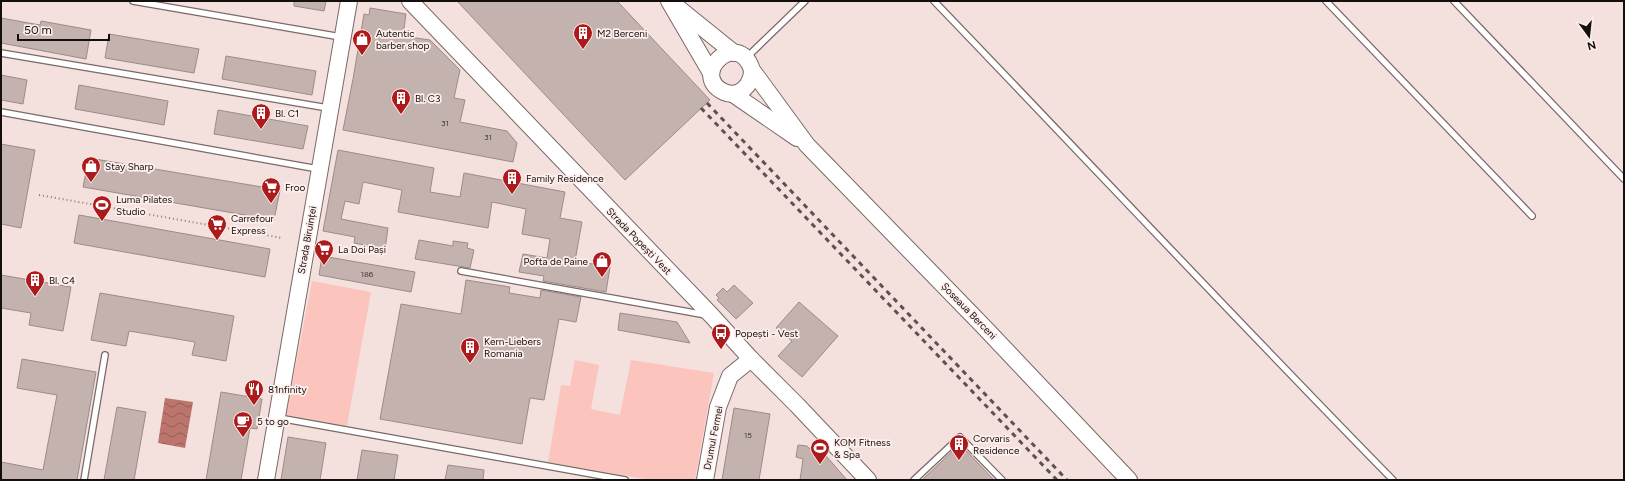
<svg xmlns="http://www.w3.org/2000/svg" width="1625" height="481" font-family="Figtree,sans-serif">
  <style>
    .green { fill: #fbc5be }
    .water { fill: url(#water-waves) }
    .building { fill: #c4b2af; stroke: #9d8b89 }
    .lines { fill: none; stroke-linecap: round; stroke-linejoin: round }
    .lane-casing { stroke: #796967; stroke-width: 8 }
    .secondary-casing { stroke: #796967; stroke-width: 18 }
    .path { stroke: #877a78; stroke-width: 2; stroke-dasharray: 1 3; stroke-linecap: butt }
    .lane { stroke: #fff; stroke-width: 5.5 }
    .secondary { stroke: #fff; stroke-width: 16 }
    .rail { stroke: #5c5250; stroke-width: 3; stroke-dasharray: 5 5; stroke-linecap: butt }
    .labels { text-anchor: middle; dominant-baseline: central; stroke-width: 3.5; stroke-linejoin: round; paint-order: stroke }
    .number-label { font-size: 8px; fill: #403736 }
    .poi-label { font-size: 10px; fill: #140e0d; stroke: #feefed; text-anchor: start }
    .street-label { font-size: 10px; fill: #140e0d; stroke: #feefed }
  </style>
  <defs>
    <pattern id="water-waves" width="16" height="10" patternUnits="userSpaceOnUse"><rect width="16" height="10" fill="#bb756d"/><path d="M0 5q4-4 8 0t8 0" fill="none" stroke="#975e58"/></pattern>
  </defs>
  <rect width="100%" height="100%" fill="#f4e1de"/>
  <g class="green">
    <polygon points="312,281 371,292 347,426 286,415"/>
    <polygon points="575,360 599,365 591,409 620,415 631,360 714,373 695,480 650,480 548,462 561,385 570,386"/>
  </g>
  <polygon class="water" points="165,398 193,402 185,448 158,443"/>
  <g class="building">
    <polygon points="294,1 326,1 324,11 294,6"/>
    <polygon points="457,1 617,1 710,100 625,180"/>
    <polygon points="370,8 406,14 403,36 430,40 460,70 454,98 465,100 460,122 507,131 517,143 513,162 343,130 353,79 364,14 369,15"/>
    <polygon points="1,18 40,25 41,21 91,30 86,59 1,43"/>
    <polygon points="109,34 199,49 194,73 105,58"/>
    <polygon points="226,56 316,71 312,95 222,79"/>
    <polygon points="1,75 27,80 23,104 1,100"/>
    <polygon points="79,85 168,101 164,125 75,109"/>
    <polygon points="218,110 308,126 303,149 214,134"/>
    <polygon points="1,144 35,150 21,228 1,224"/>
    <polygon points="338,150 434,168 430,192 460,197 464,173 565,192 560,218 582,222 575,261 610,267 606,292 543,281 544,276 519,272 523,254 547,258 550,239 522,234 526,209 492,202 488,228 398,212 402,190 363,182 359,204 345,201 341,219 388,228 385,249 354,243 355,237 323,231"/>
    <polygon points="89,158 280,190 274,220 83,187"/>
    <polygon points="79,215 270,249 265,277 74,243"/>
    <polygon points="419,240 453,246 453,241 468,243 467,248 474,250 470,268 415,259"/>
    <polygon points="322,256 415,272 411,292 319,275"/>
    <polygon points="1,275 71,287 63,331 29,325 31,313 1,308"/>
    <polygon points="466,280 510,287 509,293 540,298 541,290 581,297 576,322 559,319 544,400 530,398 522,444 380,419 401,304 461,314"/>
    <polygon points="734,285 753,303 736,319 717,300 719,298 716,295 723,288 727,292"/>
    <polygon points="100,293 234,316 226,361 192,355 195,342 129,331 126,346 91,340"/>
    <polygon points="799,302 838,336 802,377 778,356 792,341 776,328"/>
    <polygon points="620,313 677,322 690,343 618,330"/>
    <polygon points="22,359 96,372 77,480 1,480 1,462 43,470 57,395 17,388"/>
    <polygon points="221,392 262,399 257,429 250,428 241,480 206,480"/>
    <polygon points="117,407 146,412 134,480 104,480"/>
    <polygon points="734,408 770,414 759,480 722,480"/>
    <polygon points="288,437 326,443 320,480 281,480"/>
    <polygon points="960,444 994,480 922,480"/>
    <polygon points="798,445 807,446 816,455 821,450 847,480 800,480 803,459 796,457"/>
    <polygon points="362,450 398,455 394,480 357,480"/>
    <polygon points="448,465 484,470 483,480 445,480"/>
  </g>
  <g class="lines">
    <defs>
      <g id="lane">
        <polyline points="133,1 341,37"/>
        <path d="M934 1C1087 160 1238 322 1393 480"/>
        <polyline points="1326,1 1532,216"/>
        <polyline points="1454,1 1624,179"/>
        <polyline points="1,53 328,108"/>
        <polyline points="746,58 805,1"/>
        <polyline points="1,112 318,169"/>
        <polyline points="461,271 706,315"/>
        <polyline points="279,418 625,480"/>
        <polyline points="84,480 105,355"/>
        <polyline points="914,480 960,437 1002,480"/>
      </g>
      <g id="secondary">
        <polyline points="410,1 712,316 751,359 797,405 868,480"/>
        <polyline points="669,1 711,73"/>
        <polyline points="677,7 734,53"/>
        <path d="M752 70C752 85 739 99 724 92 688 75 738 27 752 70L807 145 983 326 1129 480"/>
        <polyline points="733,94 797,138"/>
        <polyline points="266,480 349,1"/>
        <polyline points="705,480 718,407 730,376 751,359"/>
      </g>
    </defs>
    <use href="#lane" class="lane-casing"/>
    <use href="#secondary" class="secondary-casing"/>
    <polyline class="path" points="39,195 282,238"/>
    <use href="#lane" class="lane"/>
    <use href="#secondary" class="secondary"/>
    <g class="rail">
      <polyline points="707,103 1067,480"/>
      <polyline points="701,108 1057,480"/>
    </g>
  </g>
  <defs>
    <symbol id="building-pin" viewBox="-11 -11 22 30"><path d="M0 17L-7.5 6A9.5 9.5 0 1 1 7.5 6Z" fill="#ac1a1b" stroke="#feefed"/><path d="M-4-6H4V6H1V3H-1V6H-4ZM-2.5-4.3h1.7v1.8h-1.7ZM.8-4.3h1.7v1.8H.8ZM-2.5-1h1.7V.8h-1.7ZM.8-1h1.7V.8H.8Z" fill="#fff"/></symbol>
    <symbol id="shop-pin" viewBox="-11 -11 22 30"><path d="M0 17L-7.5 6A9.5 9.5 0 1 1 7.5 6Z" fill="#ac1a1b" stroke="#feefed"/><path d="M-5-2.5h2.3a2.7 3.5 0 0 1 5.4 0H5L5.5 6h-11ZM-1.5-2.5h3a1.5 2.3 0 0 0-3 0Z" fill="#fff"/></symbol>
    <symbol id="supermarket-pin" viewBox="-11 -11 22 30"><path d="M0 17L-7.5 6A9.5 9.5 0 1 1 7.5 6Z" fill="#ac1a1b" stroke="#feefed"/><path d="M-6-5.5h2.5l.6 2H6L4.5 2H-2.5L-4.4-4H-6ZM-1.5 3.2a1.3 1.3 0 1 0 .1 0ZM3 3.2a1.3 1.3 0 1 0 .1 0Z" fill="#fff"/></symbol>
    <symbol id="stadium-pin" viewBox="-11 -11 22 30"><path d="M0 17L-7.5 6A9.5 9.5 0 1 1 7.5 6Z" fill="#ac1a1b" stroke="#feefed"/><path d="M0-5a6.5 5 0 1 0 0 10a6.5 5 0 1 0 0-10ZM-3.5-1.8h7v3.6h-7Z" fill="#fff"/></symbol>
    <symbol id="bus-pin" viewBox="-11 -11 22 30"><path d="M0 17L-7.5 6A9.5 9.5 0 1 1 7.5 6Z" fill="#ac1a1b" stroke="#feefed"/><path d="M-5-6H5V4H4V6H2V4H-2V6H-4V4H-5ZM-3.5-4V0h7V-4ZM-3.5 1.2v1.5H-2V1.2ZM2 1.2v1.5H3.5V1.2Z" fill="#fff"/></symbol>
    <symbol id="restaurant-pin" viewBox="-11 -11 22 30"><path d="M0 17L-7.5 6A9.5 9.5 0 1 1 7.5 6Z" fill="#ac1a1b" stroke="#feefed"/><path d="M-5-6h1v4h1v-4h1v4h1v-4h1v5L-1.5 .5V6h-2V.5L-5-1ZM5-6V6H3V1.5H1.5Q1.5-4 5-6Z" fill="#fff"/></symbol>
    <symbol id="cafe-pin" viewBox="-11 -11 22 30"><path d="M0 17L-7.5 6A9.5 9.5 0 1 1 7.5 6Z" fill="#ac1a1b" stroke="#feefed"/><path d="M-5.5-4.5H6V0H3Q3 3.5 0 3.5H-2.5Q-5.5 3.5-5.5 0ZM3-3.2v2h1.7v-2ZM-6 4.5H4V6H-6Z" fill="#fff"/></symbol>
  </defs>
  <g fill-rule="evenodd">
    <use href="#building-pin" x="572" y="22" width="22" height="30"/>
    <use href="#shop-pin" x="351" y="28" width="22" height="30"/>
    <use href="#building-pin" x="390" y="87" width="22" height="30"/>
    <use href="#building-pin" x="250" y="102" width="22" height="30"/>
    <use href="#shop-pin" x="80" y="155" width="22" height="30"/>
    <use href="#building-pin" x="501" y="167" width="22" height="30"/>
    <use href="#supermarket-pin" x="260" y="176" width="22" height="30"/>
    <use href="#stadium-pin" x="91" y="194" width="22" height="30"/>
    <use href="#supermarket-pin" x="206" y="213" width="22" height="30"/>
    <use href="#supermarket-pin" x="313" y="238" width="22" height="30"/>
    <use href="#shop-pin" x="591" y="250" width="22" height="30"/>
    <use href="#building-pin" x="24" y="269" width="22" height="30"/>
    <use href="#bus-pin" x="710" y="322" width="22" height="30"/>
    <use href="#building-pin" x="459" y="336" width="22" height="30"/>
    <use href="#restaurant-pin" x="243" y="378" width="22" height="30"/>
    <use href="#cafe-pin" x="232" y="410" width="22" height="30"/>
    <use href="#building-pin" x="948" y="433" width="22" height="30"/>
    <use href="#stadium-pin" x="809" y="437" width="22" height="30"/>
  </g>
  <g class="labels">
    <g class="number-label">
      <text x="445" y="123">31</text>
      <text x="488" y="137">31</text>
      <text x="367" y="274">186</text>
      <text x="748" y="435">15</text>
    </g>
    <g class="poi-label">
      <text x="376" y="33">Autentic<tspan x="376" dy="12">barber shop</tspan></text>
      <text x="597" y="33">M2 Berceni</text>
      <text x="415" y="98">Bl. C3</text>
      <text x="275" y="113">Bl. C1</text>
      <text x="105" y="166">Stay Sharp</text>
      <text x="526" y="178">Family Residence</text>
      <text x="285" y="187">Froo</text>
      <text x="116" y="199">Luma Pilates<tspan x="116" dy="12">Studio</tspan></text>
      <text x="231" y="218">Carrefour<tspan x="231" dy="12">Express</tspan></text>
      <text x="338" y="249">La Doi Pași</text>
      <text x="588" y="261" text-anchor="end">Pofta de Paine</text>
      <text x="49" y="280">Bl. C4</text>
      <text x="735" y="333">Popești - Vest</text>
      <text x="484" y="341">Kern-Liebers<tspan x="484" dy="12">Romania</tspan></text>
      <text x="268" y="389">81nfinity</text>
      <text x="257" y="421">5 to go</text>
      <text x="973" y="438">Corvaris<tspan x="973" dy="12">Residence</tspan></text>
      <text x="834" y="442">KOM Fitness<tspan x="834" dy="12">&amp; Spa</tspan></text>
    </g>
    <g class="street-label">
      <text transform="translate(307 240) rotate(-80)">Strada Biruinței</text>
      <text transform="translate(639 241) rotate(46)">Strada Popești Vest</text>
      <text transform="translate(969 311) rotate(46)">Șoseaua Berceni</text>
      <text transform="translate(713 438) rotate(-79)">Drumul Fermei</text>
    </g>
  </g>
  <rect width="1625" height="481" fill="none" stroke="#140e0d" stroke-width="4"/>
  <g transform="translate(1589 36) rotate(165)" stroke="#feefed" stroke-width="3" paint-order="stroke">
  <path d="M0-3L7 15L0 10L-7 15Z" fill="#140e0d"/>
  <text y="-6" font-size="11" font-weight="bold" text-anchor="middle" fill="#140e0d">N</text>
  </g>
  <path d="M18 34v6h91v-6" fill="none" stroke="#140e0d" stroke-width="2"/>
  <text x="24" y="34" font-size="12" fill="#140e0d" stroke="#feefed" stroke-width="3" paint-order="stroke">50 m</text>
</svg>
